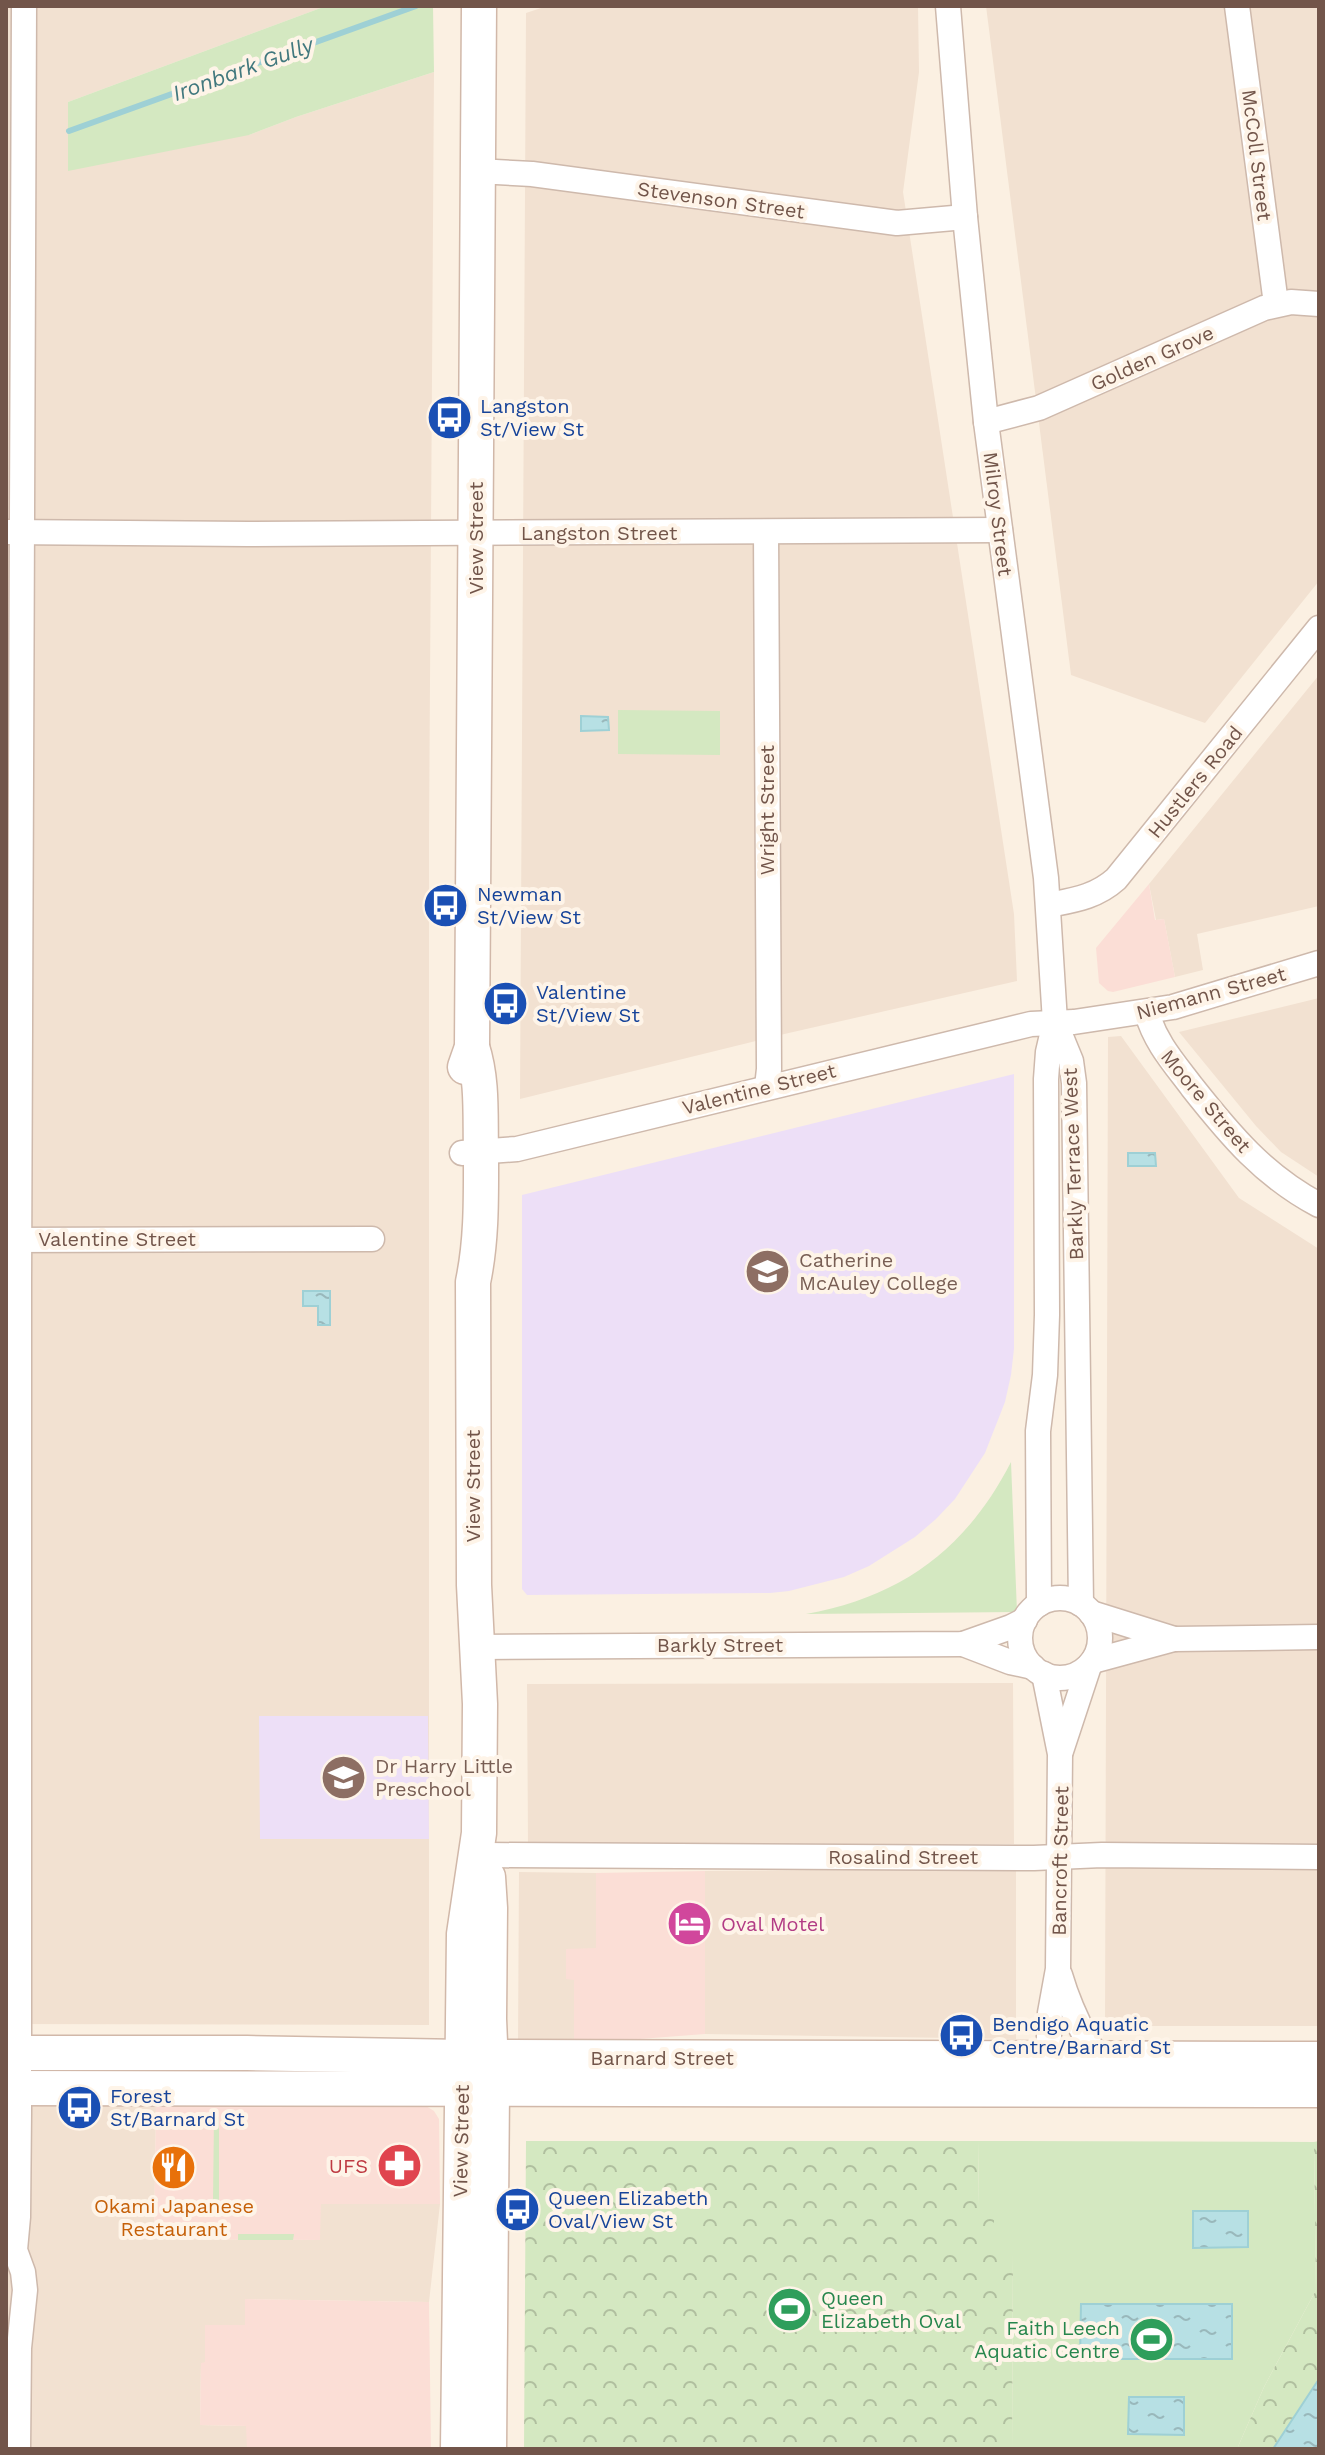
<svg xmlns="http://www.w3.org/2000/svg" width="1325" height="2455" font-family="'Work Sans',sans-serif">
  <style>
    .residential { fill: #f2e1d1 }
    .commercial { fill: #fbded6 }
    .education { fill: #eddff7 }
    .green { fill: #d4e8c1 }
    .park { fill: url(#park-crowns) }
    .water { fill: url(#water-ripples); stroke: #9ed0d5; stroke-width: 2 }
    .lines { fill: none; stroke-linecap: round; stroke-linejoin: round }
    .stream { stroke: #9ed0d5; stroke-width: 6 }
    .street-casing { stroke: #ceb9ac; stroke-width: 27 }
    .secondary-casing { stroke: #d1b8a9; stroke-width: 37 }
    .street { stroke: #fff; stroke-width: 24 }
    .secondary { stroke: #fff; stroke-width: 34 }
    .labels { text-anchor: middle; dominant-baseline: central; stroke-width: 8; stroke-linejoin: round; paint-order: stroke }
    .street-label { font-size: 20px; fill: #72554a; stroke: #fef4e8 }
    .transit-label { font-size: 20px; fill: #164399; stroke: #fef4e8; text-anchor: start }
    .education-label { font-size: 20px; fill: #785e54; stroke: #fef4e8; text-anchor: start }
    .hotel-label { font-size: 20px; fill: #b23c85; stroke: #fef4e8; text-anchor: start }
    .health-label { font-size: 20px; fill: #be3a42; stroke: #fef4e8; text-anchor: end }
    .food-label { font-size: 20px; fill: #c56008; stroke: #fef4e8 }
    .leisure-label { font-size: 20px; fill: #27864d; stroke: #fef4e8; text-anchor: start }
    .water-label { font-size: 22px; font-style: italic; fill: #41787e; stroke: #fef4e8 }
  </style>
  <defs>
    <pattern id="park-crowns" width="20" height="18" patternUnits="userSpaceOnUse" patternTransform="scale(2)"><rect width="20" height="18" fill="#d4e8c1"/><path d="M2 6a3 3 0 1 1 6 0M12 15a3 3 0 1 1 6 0" fill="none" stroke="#b0bf9f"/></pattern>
    <pattern id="water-ripples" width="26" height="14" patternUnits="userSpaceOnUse" patternTransform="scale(2)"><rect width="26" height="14" fill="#b7e0e4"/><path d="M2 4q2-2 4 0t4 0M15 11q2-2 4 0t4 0" fill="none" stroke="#99b8bb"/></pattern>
  </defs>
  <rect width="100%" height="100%" fill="#fbf0e2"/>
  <g class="residential">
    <polygon points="6,6 326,6 68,102 249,135 296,117 434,72 429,836 429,2025 6,2024"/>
    <polygon points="547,6 918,6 919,72 903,192 1014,914 1017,981 780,1035 520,1099 526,13"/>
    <polygon points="986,6 1319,6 1319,581 1205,723 1071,675"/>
    <polygon points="1319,675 1319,906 1197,934 1203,970 1175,977 1164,919 1156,920 1149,884"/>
    <polygon points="1319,998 1319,1177 1281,1152 1256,1126 1179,1032"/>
    <polygon points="1121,1036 1239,1198 1319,1249 1319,2026 1105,2026 1108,1037"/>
    <polygon points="1013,1683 1014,1844 528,1845 527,1684"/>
    <polygon points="1016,1868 1016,2039 705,2034 705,1871"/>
    <polygon points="519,1872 596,1873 596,1949 566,1949 574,1979 574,2044 518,2044"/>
    <polygon points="156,2104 154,2239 320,2240 320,2204 440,2204 429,2302 246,2299 245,2325 205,2363 201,2364 200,2425 247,2426 247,2449 6,2449 6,2105"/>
  </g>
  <g class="commercial">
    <polygon points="1149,884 1155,920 1164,919 1175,977 1113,992 1108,991 1099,983 1096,948"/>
    <polygon points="705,1871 705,2034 574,2044 574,1980 566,1979 566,1949 596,1948 596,1873"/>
    <polygon points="156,2104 426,2106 434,2111 439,2119 440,2204 321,2204 320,2240 154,2239"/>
    <polygon points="245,2299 429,2302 431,2449 247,2449 246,2426 200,2425 201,2363 205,2362 205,2325 245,2325"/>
  </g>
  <g class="education">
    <polygon points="1014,1074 1014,1349 1011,1375 1005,1402 985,1453 955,1499 936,1519 915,1537 869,1566 844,1577 789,1591 770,1593 527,1595 522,1589 522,1195"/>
    <polygon points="259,1716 428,1716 429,1839 260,1839"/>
  </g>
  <g class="green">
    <polygon points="326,6 433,6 434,72 296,117 249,135 68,171 68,102"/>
    <polygon points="618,710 720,711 720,755 618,754"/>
    <path d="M1011 1462 1017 1612 806 1614C902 1597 967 1548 1011 1462Z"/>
    <polygon points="214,2117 219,2117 219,2205 213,2200"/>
    <polygon points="979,2141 1314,2142 1316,2290 1264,2387 1237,2449 1012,2449 1013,2253 1002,2253 1002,2234 994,2233 978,2206"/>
    <polygon points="238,2234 294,2234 293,2240 238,2240"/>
  </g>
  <g class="park">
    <polygon points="526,2141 979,2141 978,2205 982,2206 983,2214 994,2214 994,2233 1003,2233 1002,2252 1013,2253 1012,2449 524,2449"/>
    <polygon points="1319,2141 1319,2449 1237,2449 1264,2387 1316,2290 1314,2142"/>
  </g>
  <g class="water">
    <polygon points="581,716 608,717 609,730 581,731"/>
    <polygon points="1128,1153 1155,1153 1156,1166 1128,1166"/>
    <polygon points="303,1291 330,1291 330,1325 318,1325 318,1306 303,1306"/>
    <polygon points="1193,2211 1248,2211 1248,2247 1193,2248"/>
    <polygon points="1081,2304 1232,2304 1232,2359 1080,2359"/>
    <polygon points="1319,2379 1319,2449 1273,2449 1313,2388"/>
    <polygon points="1129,2397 1184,2397 1184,2435 1128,2434"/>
  </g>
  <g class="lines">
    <polyline class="stream" points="69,131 416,6"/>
    <defs>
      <g id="street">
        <polyline points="948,6 965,217 986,422 1046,878 1055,1022 1048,1052 1046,1079 1047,1315 1045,1375 1038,1431 1039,1604"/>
        <polyline points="1237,6 1276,304"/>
        <polyline points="477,171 532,174 897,223 965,217"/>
        <polyline points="986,422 1039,408 1264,308 1291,302 1319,304"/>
        <polyline points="6,532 248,534 1000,530"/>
        <polyline points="766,532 769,1069 767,1087"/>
        <path d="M1049 905C1074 900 1096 897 1116 879L1319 628"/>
        <path d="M1147 1013C1155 1042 1174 1063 1192 1087 1230 1135 1264 1176 1319 1205"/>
        <polyline points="1055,1022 1071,1061 1074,1083 1081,1604"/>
        <polyline points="462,1153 517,1149 1031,1024 1074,1022 1173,1007 1319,963"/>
        <polyline points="6,1240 372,1239"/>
        <circle cx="1060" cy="1638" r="40"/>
        <polyline points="1091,1613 1174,1639"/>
        <polyline points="963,1644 1010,1662 1033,1667"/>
        <polyline points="478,1647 963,1644 1011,1627 1025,1620"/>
        <polyline points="1093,1661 1174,1639 1319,1637"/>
        <polyline points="1044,1674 1060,1754 1058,1969 1050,2013 1048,2059"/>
        <polyline points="1061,1751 1089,1666"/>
        <polyline points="486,1855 1034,1858 1102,1855 1319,1857"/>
        <path d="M1060 1975C1069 2006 1081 2031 1098 2059"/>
        <polyline points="18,2449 19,2348 25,2290 23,2272 15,2250 18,2217 19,2113 19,1283 24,6"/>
      </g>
      <g id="secondary">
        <polyline points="465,1067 472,1047 479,6"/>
        <polyline points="488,1877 490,1908 489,2019 492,2089 489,2449"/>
        <polyline points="6,2053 247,2053 462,2057 1319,2059"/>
        <polyline points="6,2088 1319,2090"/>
        <path d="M458 2449 464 1934 479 1833 480 1704 474 1585 473 1282C482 1239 481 1196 481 1152 480 1116 483 1081 472 1047"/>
      </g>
    </defs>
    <use href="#street" class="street-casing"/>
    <use href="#secondary" class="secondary-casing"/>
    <use href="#street" class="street"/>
    <use href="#secondary" class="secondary"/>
  </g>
  <defs>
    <symbol id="bus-disc" viewBox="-11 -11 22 22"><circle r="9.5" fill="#1a4fb4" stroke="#fef4e8"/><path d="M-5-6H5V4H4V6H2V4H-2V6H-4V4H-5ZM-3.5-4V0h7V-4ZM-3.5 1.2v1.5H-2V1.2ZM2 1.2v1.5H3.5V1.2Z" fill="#fff"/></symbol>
    <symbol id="school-disc" viewBox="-11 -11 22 22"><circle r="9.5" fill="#8d6e63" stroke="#fef4e8"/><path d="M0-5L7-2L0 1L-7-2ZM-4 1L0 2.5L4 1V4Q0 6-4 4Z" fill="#fff"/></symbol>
    <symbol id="hotel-disc" viewBox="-11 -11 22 22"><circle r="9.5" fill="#d1479c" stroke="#fef4e8"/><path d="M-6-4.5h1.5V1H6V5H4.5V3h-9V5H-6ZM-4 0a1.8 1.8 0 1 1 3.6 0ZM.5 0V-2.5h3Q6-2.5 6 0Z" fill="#fff"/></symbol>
    <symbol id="pharmacy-disc" viewBox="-11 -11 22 22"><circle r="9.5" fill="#e0444e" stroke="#fef4e8"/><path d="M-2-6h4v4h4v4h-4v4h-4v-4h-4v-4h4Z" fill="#fff"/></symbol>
    <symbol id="restaurant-disc" viewBox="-11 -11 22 22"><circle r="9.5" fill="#e8710a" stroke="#fef4e8"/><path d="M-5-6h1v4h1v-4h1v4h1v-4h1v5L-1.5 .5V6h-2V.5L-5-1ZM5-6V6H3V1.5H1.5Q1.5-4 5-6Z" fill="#fff"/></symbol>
    <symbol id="stadium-disc" viewBox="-11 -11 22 22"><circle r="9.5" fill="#2e9e5b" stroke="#fef4e8"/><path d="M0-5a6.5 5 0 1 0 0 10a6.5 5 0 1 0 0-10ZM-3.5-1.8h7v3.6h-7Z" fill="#fff"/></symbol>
  </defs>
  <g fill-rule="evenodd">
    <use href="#bus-disc" x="424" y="392" width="51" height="51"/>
    <use href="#bus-disc" x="420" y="880" width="51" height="51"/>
    <use href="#bus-disc" x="480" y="978" width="51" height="51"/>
    <use href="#school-disc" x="742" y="1246" width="51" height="51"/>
    <use href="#school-disc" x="318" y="1752" width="51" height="51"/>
    <use href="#hotel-disc" x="664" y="1898" width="51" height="51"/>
    <use href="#bus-disc" x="936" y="2010" width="51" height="51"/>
    <use href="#bus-disc" x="54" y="2082" width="51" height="51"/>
    <use href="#pharmacy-disc" x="374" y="2140" width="51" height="51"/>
    <use href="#restaurant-disc" x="148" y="2142" width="51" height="51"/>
    <use href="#bus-disc" x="492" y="2184" width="51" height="51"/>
    <use href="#stadium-disc" x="764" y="2284" width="51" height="51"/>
    <use href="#stadium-disc" x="1126" y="2314" width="51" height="51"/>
  </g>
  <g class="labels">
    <g class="street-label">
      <text transform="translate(1257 155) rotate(83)">McColl Street</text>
      <text transform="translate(721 200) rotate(8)">Stevenson Street</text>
      <text transform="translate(1152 358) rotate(-24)">Golden Grove</text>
      <text transform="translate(998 514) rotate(83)">Milroy Street</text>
      <text x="599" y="533">Langston Street</text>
      <text transform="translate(476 538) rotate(-90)">View Street</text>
      <text transform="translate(1195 782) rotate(-51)">Hustlers Road</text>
      <text transform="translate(767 810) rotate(-90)">Wright Street</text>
      <text transform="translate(1211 993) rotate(-15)">Niemann Street</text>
      <text transform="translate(759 1089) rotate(-14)">Valentine Street</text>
      <text transform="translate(1206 1101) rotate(50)">Moore Street</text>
      <text transform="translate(1073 1164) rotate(-92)">Barkly Terrace West</text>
      <text x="117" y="1239">Valentine Street</text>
      <text transform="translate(473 1486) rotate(-90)">View Street</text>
      <text x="720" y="1645">Barkly Street</text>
      <text x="903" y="1857">Rosalind Street</text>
      <text transform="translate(1060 1861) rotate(-89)">Bancroft Street</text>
      <text x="662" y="2058">Barnard Street</text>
      <text transform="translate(461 2141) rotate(-89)">View Street</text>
    </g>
    <g class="transit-label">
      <text x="480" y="406">Langston<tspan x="480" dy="23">St/View St</tspan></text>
      <text x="477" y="894">Newman<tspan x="477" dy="23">St/View St</tspan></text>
      <text x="536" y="992">Valentine<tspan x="536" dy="23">St/View St</tspan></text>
      <text x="992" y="2024">Bendigo Aquatic<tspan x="992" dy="23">Centre/Barnard St</tspan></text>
      <text x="110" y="2096">Forest<tspan x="110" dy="23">St/Barnard St</tspan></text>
      <text x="548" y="2198">Queen Elizabeth<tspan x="548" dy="23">Oval/View St</tspan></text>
    </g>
    <g class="education-label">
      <text x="799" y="1260">Catherine<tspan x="799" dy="23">McAuley College</tspan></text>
      <text x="375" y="1766">Dr Harry Little<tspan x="375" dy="23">Preschool</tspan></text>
    </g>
    <g class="hotel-label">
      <text x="721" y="1924">Oval Motel</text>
    </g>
    <g class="health-label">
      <text x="368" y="2166">UFS</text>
    </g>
    <g class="food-label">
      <text x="174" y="2206">Okami Japanese<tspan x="174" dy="23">Restaurant</tspan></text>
    </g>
    <g class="leisure-label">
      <text x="821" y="2298">Queen<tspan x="821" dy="23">Elizabeth Oval</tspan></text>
      <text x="1120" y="2328" text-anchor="end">Faith Leech<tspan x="1120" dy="23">Aquatic Centre</tspan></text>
    </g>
    <g class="water-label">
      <text transform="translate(243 69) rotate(-20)">Ironbark Gully</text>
    </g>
  </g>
  <rect width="1325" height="2455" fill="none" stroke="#72554a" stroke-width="16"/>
</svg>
